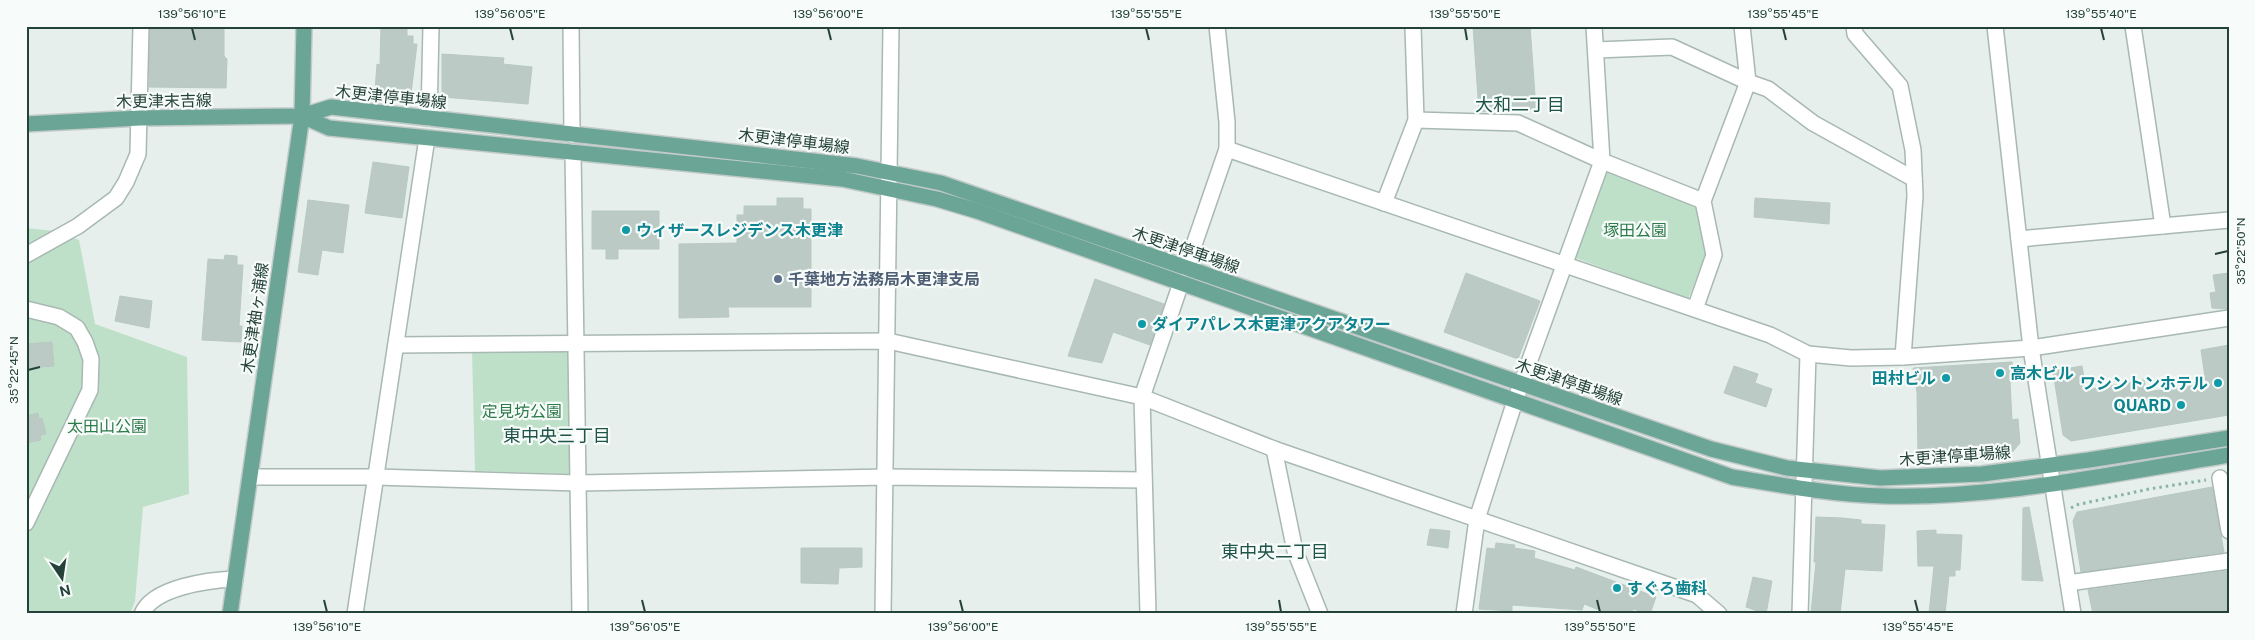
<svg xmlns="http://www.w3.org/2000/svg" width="2255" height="640" font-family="'Public Sans','Noto Sans JP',sans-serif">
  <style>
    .green { fill: #bfe0c8 }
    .building { fill: #bbcac4; stroke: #b8c9c2 }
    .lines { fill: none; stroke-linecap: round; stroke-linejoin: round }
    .minor-casing { stroke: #a8b8b2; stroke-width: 18 }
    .major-casing { stroke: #c2cac8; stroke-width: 18 }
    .path { stroke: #86b3a5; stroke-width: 3; stroke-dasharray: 2.5 4; stroke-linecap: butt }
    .minor { stroke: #fff; stroke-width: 15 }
    .major { stroke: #6aa596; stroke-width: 15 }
    .ticks { fill: none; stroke: #24423a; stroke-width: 2 }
    .culture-dot { fill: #0f9aa8; stroke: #f7fbf9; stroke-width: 2 }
    .service-dot { fill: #5c6f8a; stroke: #f7fbf9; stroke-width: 2 }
    .labels { text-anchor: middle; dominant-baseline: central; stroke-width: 4.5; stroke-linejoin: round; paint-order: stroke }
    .street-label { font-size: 16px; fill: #24423a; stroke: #f7fbf9 }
    .culture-label { font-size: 16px; font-weight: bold; fill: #0d838f; stroke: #f7fbf9; text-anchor: start }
    .park-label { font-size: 16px; fill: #2d7a4b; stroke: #f7fbf9 }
    .service-label { font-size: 16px; font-weight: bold; fill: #4e5e75; stroke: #f7fbf9; text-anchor: start }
    .neighbourhood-label { font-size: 18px; fill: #1f5548; stroke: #f7fbf9 }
    .neatline { fill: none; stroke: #24423a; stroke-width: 2 }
    .ticks-label { font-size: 12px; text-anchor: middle; fill: #24423a }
  </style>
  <rect width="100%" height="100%" fill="#e6efeb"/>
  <g class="green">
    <polygon points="1605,166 1697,206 1706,255 1688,299 1573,257"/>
    <polygon points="26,228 55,231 79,240 95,324 187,357 189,494 143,507 135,601 130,614 26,614"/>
    <polygon points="570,347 572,474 475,471 472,350"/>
  </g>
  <g class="building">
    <polygon points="150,26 224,26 224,56 227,59 226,88 149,87"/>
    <polygon points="381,26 407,28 407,36 413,36 413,44 417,44 411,94 375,91 377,64 380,65"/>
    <polygon points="1473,26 1530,26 1536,109 1479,112"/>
    <polygon points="442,54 504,58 503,64 532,67 528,104 442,97"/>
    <polygon points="373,162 409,167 402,218 365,213"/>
    <polygon points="777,198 803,198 803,209 811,209 811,307 728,307 729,317 679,318 679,244 737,243 737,215 744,215 744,206 777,206"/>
    <polygon points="1755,198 1830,203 1829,224 1754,217"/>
    <polygon points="308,200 349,205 343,253 322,250 318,275 298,272"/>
    <polygon points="592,211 659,211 659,249 618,249 618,259 606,259 606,249 592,249"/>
    <polygon points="225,255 237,256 237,265 243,265 239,326 242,326 241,342 202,340 208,259 224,260"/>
    <polygon points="1466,273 1540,301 1518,359 1444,332"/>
    <polygon points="2229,273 2229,309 2212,308 2210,293 2216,292 2213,275"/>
    <polygon points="1095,279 1164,304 1150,345 1113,332 1102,363 1068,356"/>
    <polygon points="120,296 152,301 149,328 115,321"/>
    <polygon points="52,342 54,366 26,368 26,344"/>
    <polygon points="2229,345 2229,415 2071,441 2063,435 2053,371 2082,366 2086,390 2144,380 2146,392 2206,384 2201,350"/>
    <polygon points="2012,362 2013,382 2010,382 2012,420 2018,419 2020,443 2009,456 1918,456 1917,392 1913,368"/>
    <polygon points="1734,366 1758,374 1755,383 1772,389 1766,407 1724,393"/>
    <polygon points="38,413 39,419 42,418 46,434 40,435 41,440 26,443 26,416"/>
    <polygon points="2212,487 2224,552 2081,572 2073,521 2077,512"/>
    <polygon points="2029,507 2043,581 2022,580 2023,508"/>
    <polygon points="1816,517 1842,518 1861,520 1861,524 1885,525 1882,571 1845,569 1840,614 1811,614 1816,562 1814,562"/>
    <polygon points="1430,529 1450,531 1448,548 1427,545"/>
    <polygon points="1936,530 1936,534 1962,535 1960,570 1955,570 1955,576 1949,576 1945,614 1929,614 1934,566 1918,566 1917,531"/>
    <polygon points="1496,543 1515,545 1514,548 1535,551 1534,558 1575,570 1576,567 1656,597 1650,614 1633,609 1632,614 1609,614 1584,604 1582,610 1512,605 1512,611 1479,609 1487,548 1495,549"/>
    <polygon points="801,548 862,548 862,567 839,568 838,584 801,583"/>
    <polygon points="2227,571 2229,614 2093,614 2088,590"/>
    <polygon points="1753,577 1772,581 1766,614 1746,607"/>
  </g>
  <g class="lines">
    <defs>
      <g id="minor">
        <polyline points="571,26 572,135"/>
        <polyline points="1854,26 1855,34 1900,86 1913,150 1915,196 1903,357"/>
        <polyline points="1995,26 2031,348 2073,614"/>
        <polyline points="2133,26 2163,226"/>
        <polyline points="1596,50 1672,47 1748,82 1768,89 1813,123 1914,179"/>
        <polyline points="429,118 431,26"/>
        <polyline points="1416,120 1518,123 1602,161 1703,201"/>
        <polyline points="1227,149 1770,335 1808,354 1851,358 1903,357 2031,348 2229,318"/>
        <polyline points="573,152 580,614"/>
        <polyline points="1384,203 1416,120 1413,26"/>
        <polyline points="2019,239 2229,220"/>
        <polyline points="26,255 78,226 116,198 126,182 138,154 141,26"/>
        <polyline points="1186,268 1227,149 1227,122 1217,26"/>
        <polyline points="26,309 59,317 77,328 85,342 91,359 90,390 26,523"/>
        <polyline points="1695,309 1714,255 1703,201 1748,82 1742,26"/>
        <polyline points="396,345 888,341 1142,397 1274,449 1697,595 1719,614"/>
        <polyline points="1274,449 1295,551 1320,614"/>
        <polyline points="250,477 376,477 578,483 887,477 1144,480"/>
        <polyline points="2220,478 2229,531"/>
        <polyline points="2068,583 2229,561"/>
        <path d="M142 614C153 587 209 580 235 579"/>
        <polyline points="355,614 427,138"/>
        <polyline points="883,614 891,26"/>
        <polyline points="1148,614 1142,397 1181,283"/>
        <polyline points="1464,614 1477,519 1515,401 1602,161 1594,26"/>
        <polyline points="1800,614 1808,354"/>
      </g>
      <g id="major">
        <path d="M302 116 329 128 842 179 937 199 977 211 1732 477C1781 485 1833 495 1883 496 1999 499 2115 473 2229 455"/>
        <polyline points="26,124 140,118 302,116 331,107 857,166 941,183 1711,449 1787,468 1880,478 1982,474 2089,460 2229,438"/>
        <polyline points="230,614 302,116 304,26"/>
      </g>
    </defs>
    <use href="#minor" class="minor-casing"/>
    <use href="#major" class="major-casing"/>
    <g class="path">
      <polyline points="2071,508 2076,505 2149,489 2206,480"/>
      <polyline points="39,614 41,614"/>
    </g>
    <use href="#minor" class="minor"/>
    <use href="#major" class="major"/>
  </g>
  <path class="ticks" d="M192 28 195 40M510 28 513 40M828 28 831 40M1146 28 1149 40M1465 28 1467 40M1783 28 1786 40M2101 28 2104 40M2215 254 2228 251M28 370 40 367M324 600 327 612M642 600 645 612M960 600 963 612M1279 600 1281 612M1597 600 1600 612M1915 600 1918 612"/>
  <g class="culture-dot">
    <circle cx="626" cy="230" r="5"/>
    <circle cx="1142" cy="324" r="5"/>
    <circle cx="2000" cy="373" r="5"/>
    <circle cx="1946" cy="378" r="5"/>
    <circle cx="2218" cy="383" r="5"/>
    <circle cx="2181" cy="405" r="5"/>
    <circle cx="1617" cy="588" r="5"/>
  </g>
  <circle class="service-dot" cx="778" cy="279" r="5"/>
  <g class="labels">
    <g class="street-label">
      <text transform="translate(391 97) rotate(6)">木更津停車場線</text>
      <text transform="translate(164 101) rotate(-1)">木更津末吉線</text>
      <text transform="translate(794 141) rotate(7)">木更津停車場線</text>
      <text transform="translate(1186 250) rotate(19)">木更津停車場線</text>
      <text transform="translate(255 318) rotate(-82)">木更津袖ヶ浦線</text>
      <text transform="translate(1569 382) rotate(19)">木更津停車場線</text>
      <text transform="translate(1955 456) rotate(-4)">木更津停車場線</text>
    </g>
    <g class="culture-label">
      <text x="636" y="230">ウィザースレジデンス木更津</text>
      <text x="1152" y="324">ダイアパレス木更津アクアタワー</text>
      <text x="2010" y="373">高木ビル</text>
      <text x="1936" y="378" text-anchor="end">田村ビル</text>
      <text x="2208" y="383" text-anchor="end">ワシントンホテル</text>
      <text x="2171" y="405" text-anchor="end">QUARD</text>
      <text x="1627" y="588">すぐろ歯科</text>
    </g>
    <g class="park-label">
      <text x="1635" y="230">塚田公園</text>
      <text x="522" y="411">定見坊公園</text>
      <text x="107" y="426">太田山公園</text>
    </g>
    <g class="service-label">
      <text x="788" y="279">千葉地方法務局木更津支局</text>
    </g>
    <g class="neighbourhood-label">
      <text x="1520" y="104">大和二丁目</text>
      <text x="557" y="435">東中央三丁目</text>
      <text x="1275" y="551">東中央二丁目</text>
    </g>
  </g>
  <rect width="2255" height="640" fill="none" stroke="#f7fbf9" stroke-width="55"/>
  <g transform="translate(62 578) rotate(167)" stroke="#f7fbf9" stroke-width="4" paint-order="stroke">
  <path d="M0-4L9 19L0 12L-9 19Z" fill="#24423a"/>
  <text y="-8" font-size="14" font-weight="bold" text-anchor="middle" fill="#24423a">N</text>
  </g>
  <rect x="28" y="28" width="2200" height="584" class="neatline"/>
  <g class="ticks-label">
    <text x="192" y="18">139°56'10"E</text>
    <text x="510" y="18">139°56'05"E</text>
    <text x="828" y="18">139°56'00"E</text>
    <text x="1146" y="18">139°55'55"E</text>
    <text x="1465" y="18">139°55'50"E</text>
    <text x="1783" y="18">139°55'45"E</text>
    <text x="2101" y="18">139°55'40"E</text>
    <text transform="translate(2241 251) rotate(-90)" y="4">35°22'50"N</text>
    <text transform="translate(14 370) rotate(-90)" y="4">35°22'45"N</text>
    <text x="327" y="631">139°56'10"E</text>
    <text x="645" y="631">139°56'05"E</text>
    <text x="963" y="631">139°56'00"E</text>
    <text x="1281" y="631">139°55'55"E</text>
    <text x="1600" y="631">139°55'50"E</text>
    <text x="1918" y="631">139°55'45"E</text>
  </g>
</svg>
